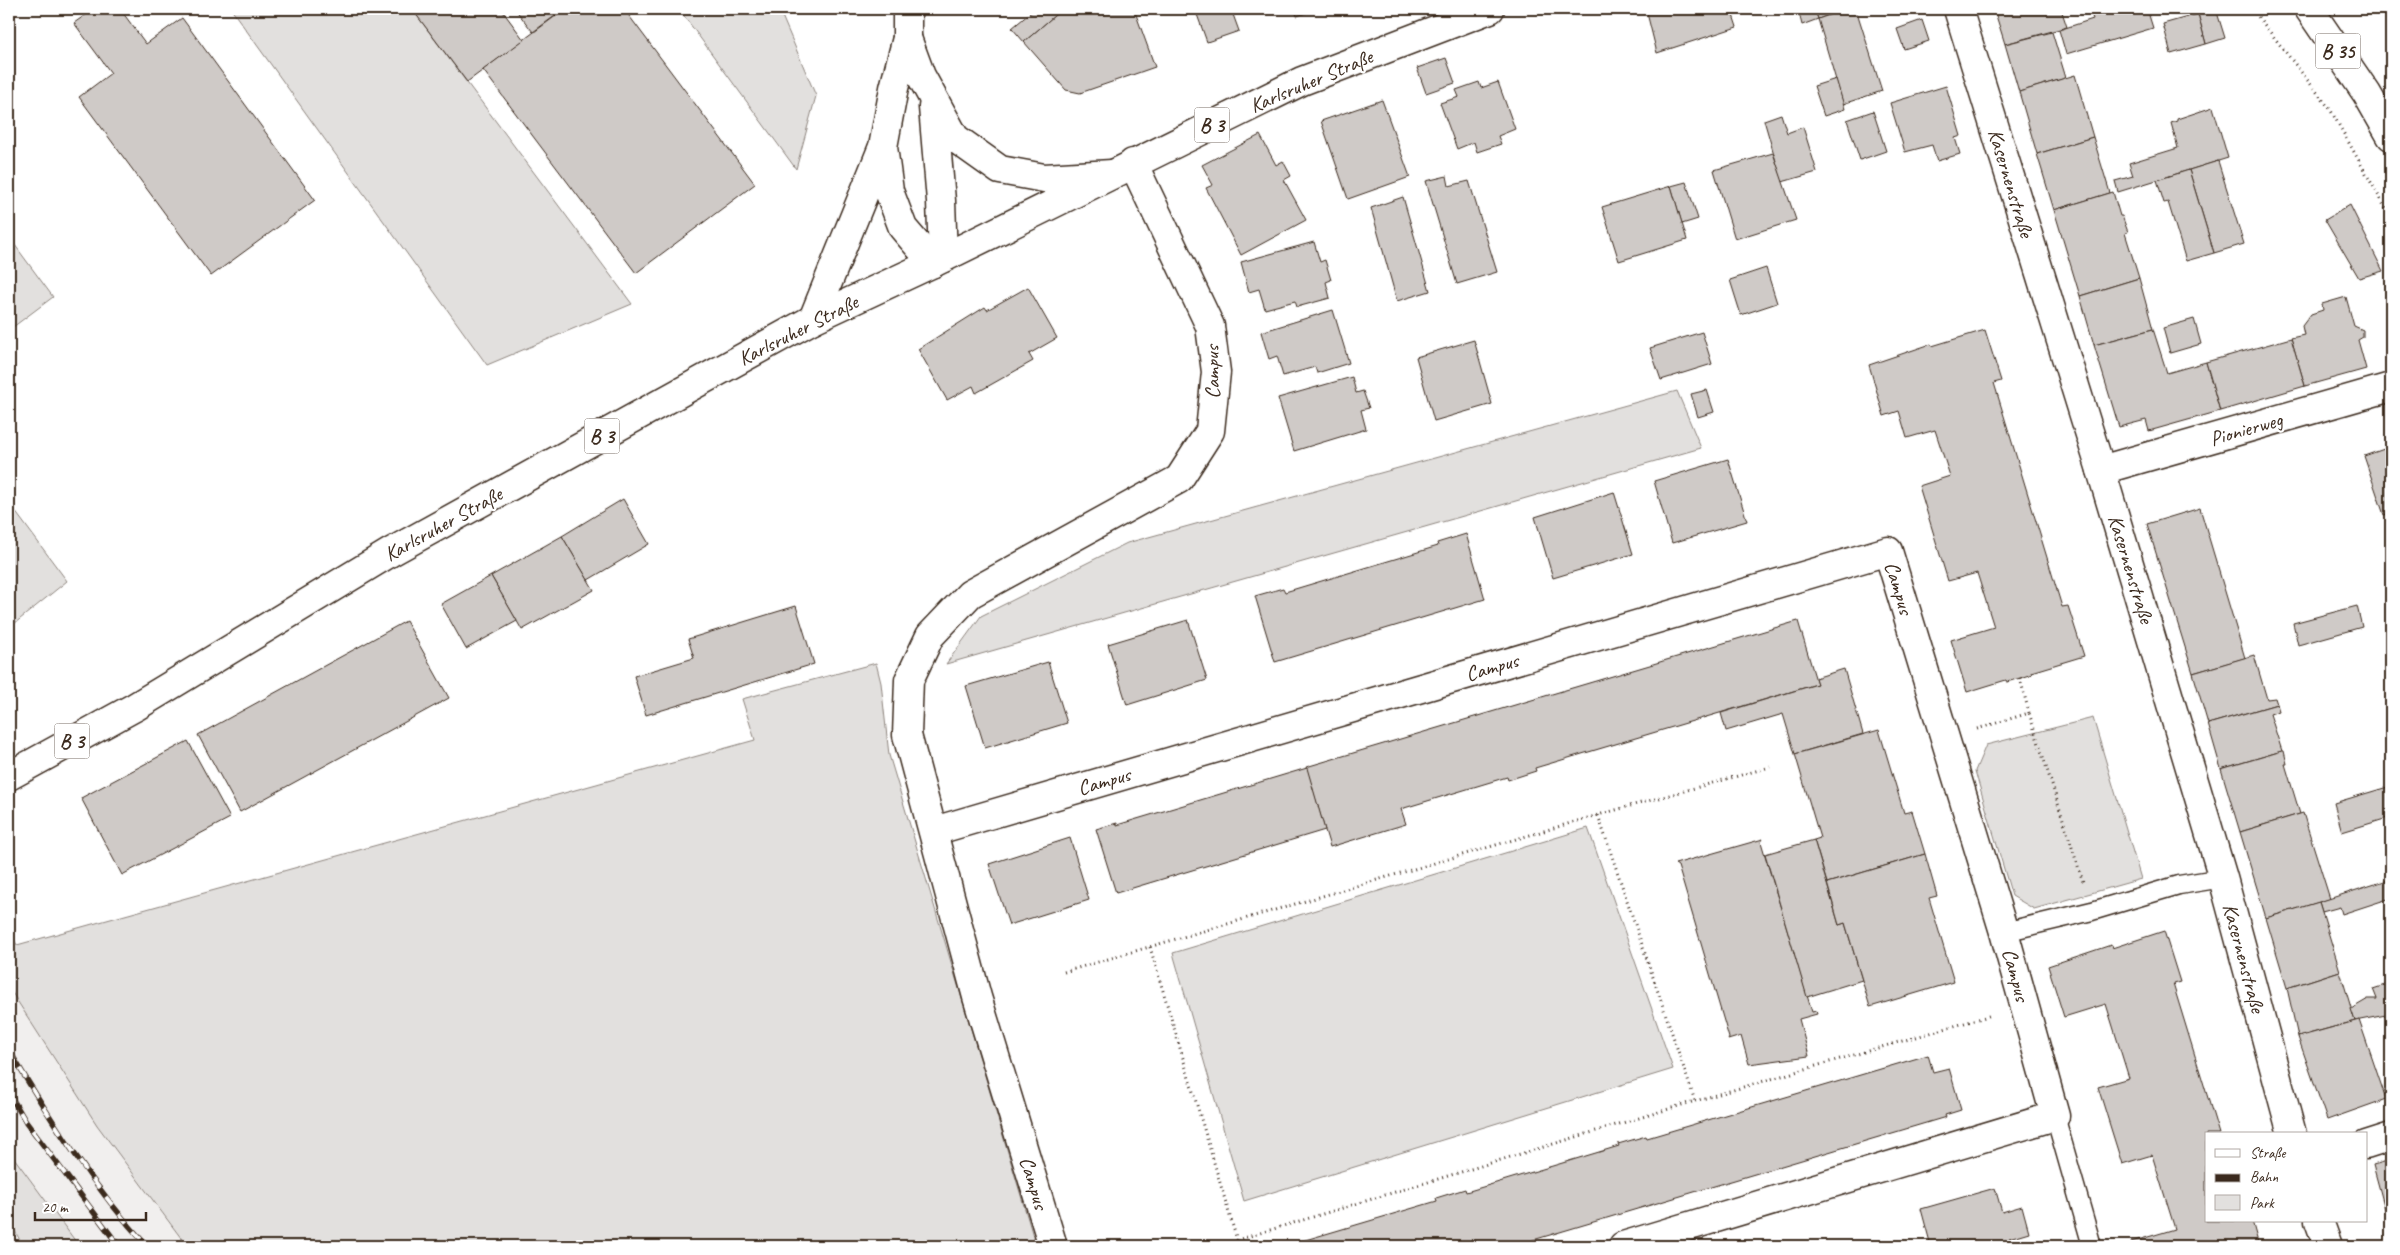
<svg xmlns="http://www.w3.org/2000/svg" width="2400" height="1255" font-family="Caveat,sans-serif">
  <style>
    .built { fill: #f1efee }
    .green { fill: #e2e0de; stroke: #8e857e }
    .building { fill: #cfcac7; stroke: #3b2a1e }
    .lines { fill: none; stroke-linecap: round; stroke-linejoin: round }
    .lane-casing { stroke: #3b2a1e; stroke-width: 21 }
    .street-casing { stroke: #3b2a1e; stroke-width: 31 }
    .secondary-casing { stroke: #3b2a1e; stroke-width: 31 }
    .primary-casing { stroke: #3b2a1e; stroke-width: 31 }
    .path { stroke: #3b2a1e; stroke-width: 3; stroke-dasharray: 1 4; stroke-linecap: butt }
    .lane { stroke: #fff; stroke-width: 18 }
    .street { stroke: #fff; stroke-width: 28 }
    .secondary { stroke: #fff; stroke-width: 28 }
    .primary { stroke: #fff; stroke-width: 28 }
    .rail-casing { stroke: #3b2a1e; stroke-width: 5.5 }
    .rail { stroke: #fff; stroke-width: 4; stroke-dasharray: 11; stroke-linecap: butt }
    .labels { text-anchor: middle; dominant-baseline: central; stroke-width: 4.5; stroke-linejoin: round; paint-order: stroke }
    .shield { fill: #fff; stroke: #766a62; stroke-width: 1 }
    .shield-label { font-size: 20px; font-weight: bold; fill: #3b2a1e }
    .street-label { font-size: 21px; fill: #3b2a1e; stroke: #fff }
  </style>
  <rect width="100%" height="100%" fill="#fff"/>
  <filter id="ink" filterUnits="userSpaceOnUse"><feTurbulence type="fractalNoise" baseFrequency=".02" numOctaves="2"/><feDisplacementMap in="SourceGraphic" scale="10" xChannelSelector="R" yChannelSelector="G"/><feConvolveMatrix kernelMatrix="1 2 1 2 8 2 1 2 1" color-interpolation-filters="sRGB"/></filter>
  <g filter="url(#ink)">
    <polygon class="built" points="9,988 97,1125 187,1246 79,1246 9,1151"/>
    <g class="green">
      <polygon points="231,9 412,9 632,304 487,365"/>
      <polygon points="679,9 779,9 816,96 796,169"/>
      <polygon points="9,237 53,297 9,330"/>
      <polygon points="1677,391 1701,448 946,664 981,616 1127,543"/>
      <polygon points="9,503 67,581 9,628"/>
      <polygon points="876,663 881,683 889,755 1036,1246 187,1246 97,1125 9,988 9,930 17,945 755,740 742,699"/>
      <polygon points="2093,718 2141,879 2034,909 2012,896 1975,771 1986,745"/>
      <polygon points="1588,828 1673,1069 1244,1201 1173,953"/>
      <polygon points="9,1151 79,1246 23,1246 9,1220"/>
    </g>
    <g class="building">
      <polygon points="94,9 120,9 146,44 182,18 315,200 211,276 79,97 111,73 74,23"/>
      <polygon points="412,9 501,9 524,40 467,82"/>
      <polygon points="515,9 562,9 563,10 533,32"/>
      <polygon points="565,9 624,9 755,184 636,273 483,70"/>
      <polygon points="1035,9 1062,9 1024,42 1012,28"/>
      <polygon points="1062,9 1088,9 1093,14 1109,9 1134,9 1155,67 1080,93 1066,90 1024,42"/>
      <polygon points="1195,9 1231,9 1239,31 1207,42"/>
      <polygon points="1294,9 1318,9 1297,16"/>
      <polygon points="1646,9 1731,9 1737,27 1657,53"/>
      <polygon points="1731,9 1755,9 1733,16"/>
      <polygon points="1798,9 1815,9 1818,19 1802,25"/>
      <polygon points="1815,9 1838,9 1839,11 1818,19"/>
      <polygon points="1846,9 1856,9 1882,91 1843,104 1818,19"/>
      <polygon points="1994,9 2061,9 2067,27 2005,44"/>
      <polygon points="2089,9 2147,9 2153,28 2066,54 2059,30 2093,19"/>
      <polygon points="2216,9 2225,38 2206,44 2198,14"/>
      <polygon points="2198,14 2206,44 2171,54 2163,24"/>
      <polygon points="1922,20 1929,41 1904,49 1897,29"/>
      <polygon points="2052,32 2066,78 2019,92 2005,44"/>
      <polygon points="1446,58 1455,83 1426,93 1417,68"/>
      <polygon points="2075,75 2093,137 2037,154 2019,92"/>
      <polygon points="1836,79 1845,109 1824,116 1814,86"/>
      <polygon points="1479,82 1481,88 1498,82 1515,129 1498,136 1501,144 1477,152 1474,142 1457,149 1440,103 1459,97 1456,90"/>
      <polygon points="1946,86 1961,136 1955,138 1960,154 1937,161 1932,145 1905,152 1890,103"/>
      <polygon points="1382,100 1410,177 1348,199 1321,121"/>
      <polygon points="2213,107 2228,158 2118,192 2115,181 2133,176 2129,163 2178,148 2171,123 2177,121 2177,119"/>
      <polygon points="1873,111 1886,151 1860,160 1847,120"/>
      <polygon points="1781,114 1787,133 1803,127 1817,172 1782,182 1764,120"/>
      <polygon points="1260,135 1276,165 1283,161 1291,176 1284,180 1306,220 1241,255 1206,188 1213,185 1202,165"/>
      <polygon points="2093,137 2110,193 2054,210 2037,154"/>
      <polygon points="1773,153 1796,220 1735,239 1714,170"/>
      <polygon points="2218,161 2244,244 2214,253 2189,170"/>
      <polygon points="2189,170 2214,253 2186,261 2168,202 2164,203 2157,180"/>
      <polygon points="1447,176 1449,186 1469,181 1497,272 1457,284 1426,181"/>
      <polygon points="1686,182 1698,219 1682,224 1671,186"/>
      <polygon points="1671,186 1687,240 1619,261 1602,207"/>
      <polygon points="2113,192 2120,216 2122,216 2128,232 2125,233 2139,278 2080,296 2054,210"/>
      <polygon points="1403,197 1430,291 1397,301 1371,208"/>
      <polygon points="2350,205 2383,271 2359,278 2325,220"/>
      <polygon points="1314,242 1320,262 1325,260 1331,280 1326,282 1330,298 1297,307 1295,301 1265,309 1259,289 1249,292 1241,262"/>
      <polygon points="1766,268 1777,303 1741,315 1730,280"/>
      <polygon points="2139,278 2153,329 2094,345 2080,296"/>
      <polygon points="1028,287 1057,338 1029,354 1033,361 976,393 973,386 947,400 918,349 985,307 987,310"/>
      <polygon points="2346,297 2354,326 2363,330 2363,337 2358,340 2366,369 2305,386 2291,338 2304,335 2302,326 2311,314 2323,310 2322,304"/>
      <polygon points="1333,310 1349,363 1317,373 1315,367 1283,376 1277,356 1269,359 1261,332"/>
      <polygon points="2194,319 2201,344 2170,353 2163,328"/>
      <polygon points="2153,329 2167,373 2206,362 2220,411 2149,431 2146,420 2119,427 2094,345"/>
      <polygon points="1985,330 2001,381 1994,383 2062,607 2068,606 2084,656 2031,672 2032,674 2020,678 2007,682 2006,680 1967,692 1951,640 1994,627 1977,573 1948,581 1919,486 1950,476 1935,430 1907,438 1899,411 1884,416 1869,365 1931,344 1932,346"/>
      <polygon points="1702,332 1712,364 1661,380 1650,348"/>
      <polygon points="2291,338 2305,386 2220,411 2206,362"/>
      <polygon points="1474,340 1492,404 1434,421 1416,357"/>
      <polygon points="1352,377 1356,393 1363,391 1369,408 1361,410 1366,429 1294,451 1278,398"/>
      <polygon points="1707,390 1714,412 1698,417 1691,394"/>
      <polygon points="2390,447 2391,513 2384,515 2364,456"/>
      <polygon points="1728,459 1747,521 1672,543 1654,481"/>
      <polygon points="1614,492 1633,554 1553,578 1535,517"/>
      <polygon points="623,499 649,544 588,580 562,536"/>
      <polygon points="2200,508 2245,658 2193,673 2147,524"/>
      <polygon points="1466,534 1485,599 1275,662 1255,596 1283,588 1285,592 1438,546 1437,543"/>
      <polygon points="562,536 594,590 522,630 491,576"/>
      <polygon points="491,576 517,621 466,649 441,604"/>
      <polygon points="796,606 814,664 646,715 634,676 694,658 688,639"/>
      <polygon points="2357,606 2362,627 2298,645 2293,623"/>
      <polygon points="1188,620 1207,680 1127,705 1108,644"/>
      <polygon points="406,621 449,698 240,812 198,735"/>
      <polygon points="1798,621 1817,684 1535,768 1536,771 1508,780 1507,777 1401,809 1406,824 1330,847 1306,767"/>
      <polygon points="2254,655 2267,699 2275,698 2277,704 2208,724 2193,673"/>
      <polygon points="1048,662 1067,723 985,748 966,686"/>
      <polygon points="1844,669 1863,734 1795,754 1783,714 1726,731 1721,713 1817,684 1815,678"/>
      <polygon points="2277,704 2279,711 2270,714 2282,751 2221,769 2208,724"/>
      <polygon points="1879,730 1904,813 1912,811 1925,854 1827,883 1814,840 1820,838 1795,754"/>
      <polygon points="188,741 230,818 122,875 81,798"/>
      <polygon points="2282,751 2284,751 2287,764 2285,764 2300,814 2240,832 2221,769"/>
      <polygon points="1307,768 1325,830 1116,893 1096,829 1117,823 1117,825"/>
      <polygon points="2391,786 2391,817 2342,832 2334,803"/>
      <polygon points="2303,813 2330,899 2266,918 2240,832"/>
      <polygon points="1070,838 1089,900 1009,925 989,864"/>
      <polygon points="1763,839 1761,842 1812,1012 1816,1011 1817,1014 1799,1019 1809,1056 1749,1064 1741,1036 1728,1040 1729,1038 1678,866 1675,864"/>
      <polygon points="1814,840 1839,925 1845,923 1862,980 1807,997 1765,854"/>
      <polygon points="1925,854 1937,896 1929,898 1954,982 1870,1007 1845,923 1839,925 1827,883"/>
      <polygon points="2391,879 2391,898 2342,914 2340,907 2322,912 2319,902"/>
      <polygon points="2319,902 2340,971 2287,988 2266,918"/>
      <polygon points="2164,931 2180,982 2173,984 2219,1134 2206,1134 2206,1221 2252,1221 2259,1246 2133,1246 2131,1242 2175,1229 2152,1155 2122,1164 2098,1087 2129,1078 2106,1004 2064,1017 2048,966 2111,945 2112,948"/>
      <polygon points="2340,971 2355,1021 2298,1037 2287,988"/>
      <polygon points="2391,983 2391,1014 2355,1021 2351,1009 2368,999 2377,999 2373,989"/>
      <polygon points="2359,1020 2386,1099 2327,1120 2298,1037"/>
      <polygon points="1928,1055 1933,1072 1949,1068 1961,1110 1945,1115 1946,1117 1513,1246 1285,1246 1437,1201 1436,1198 1465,1189 1466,1192 1619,1146 1618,1144 1646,1136 1647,1138"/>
      <polygon points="2391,1160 2391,1231 2373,1165"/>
      <polygon points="1995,1188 2002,1212 2022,1206 2029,1232 2009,1238 2012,1246 1931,1246 1921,1209"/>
    </g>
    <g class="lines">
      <defs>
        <g id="lane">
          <polyline points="2004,932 2092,911 2179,885 2223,878"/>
          <polyline points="2055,1116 2092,1246"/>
        </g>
        <g id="street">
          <polyline points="1958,9 2101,470 2223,878 2292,1134"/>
          <polyline points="2101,470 2391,387"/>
          <polyline points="934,831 1888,551 2004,932 2055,1116 1623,1246"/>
          <polyline points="2366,1145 2391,1137"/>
          <polyline points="2319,1221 2328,1246"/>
          <polyline points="1053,1246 977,997 907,735 909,680 930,636 970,594 1179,479 1210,431 1216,372 1210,326 1133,163"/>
        </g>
        <g id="secondary">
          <polyline points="907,9 907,38 894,88 883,147 889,191 903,228 933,263"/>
          <polyline points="907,38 921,76 955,138 1000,170 1044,178 1112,174"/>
          <polyline points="933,107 941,201 943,258"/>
          <polyline points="813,319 882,149"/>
        </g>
        <g id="primary">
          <polyline points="2309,9 2367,94 2391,136"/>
          <polyline points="9,776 135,707 391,552 813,319 933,263 1302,81 1490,9"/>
        </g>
      </defs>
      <use href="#lane" class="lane-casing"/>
      <use href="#street" class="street-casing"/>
      <use href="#secondary" class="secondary-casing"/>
      <use href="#primary" class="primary-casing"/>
      <g class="path">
        <polyline points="2252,9 2330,109 2391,218"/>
        <polyline points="2020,678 2029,713"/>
        <polyline points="1977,729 2029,713 2084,885"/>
        <polyline points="1150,947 1237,1240 1695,1101 1598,815"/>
        <polyline points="1064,972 1598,815 1770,767"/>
        <polyline points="1695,1101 1992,1015"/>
        <polyline points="9,1239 13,1246"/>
      </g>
      <use href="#lane" class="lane"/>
      <use href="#street" class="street"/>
      <use href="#secondary" class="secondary"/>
      <use href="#primary" class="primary"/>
      <defs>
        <g id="rail">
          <path d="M9 1050C50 1119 93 1187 147 1246"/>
          <polyline points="9,1093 26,1122 119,1246"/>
        </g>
      </defs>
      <use href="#rail" class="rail-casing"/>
      <use href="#rail" class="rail"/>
    </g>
  </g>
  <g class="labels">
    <g class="shield">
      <rect x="2315.5" y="33.5" width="45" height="35" rx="4"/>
      <rect x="1194.5" y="107.5" width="35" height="35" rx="4"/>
      <rect x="584.5" y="418.5" width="35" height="35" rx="4"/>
      <rect x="54.5" y="723.5" width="35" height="35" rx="4"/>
    </g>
    <g class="shield-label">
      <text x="2338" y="51">B 35</text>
      <text x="1212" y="125">B 3</text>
      <text x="602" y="436">B 3</text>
      <text x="72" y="741">B 3</text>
    </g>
    <g class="street-label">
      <text transform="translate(1311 81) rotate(-23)">Karlsruher Straße</text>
      <text transform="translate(2011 183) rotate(73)">Kasernenstraße</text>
      <text transform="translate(798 330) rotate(-27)">Karlsruher Straße</text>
      <text transform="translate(1212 372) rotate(-91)">Campus</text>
      <text transform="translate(2246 429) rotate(-16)">Pionierweg</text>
      <text transform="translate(443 524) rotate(-29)">Karlsruher Straße</text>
      <text transform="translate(2131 569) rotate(73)">Kasernenstraße</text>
      <text transform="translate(1899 588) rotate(73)">Campus</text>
      <text transform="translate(1492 667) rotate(-16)">Campus</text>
      <text transform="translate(1104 781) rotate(-16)">Campus</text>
      <text transform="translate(2244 958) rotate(75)">Kasernenstraße</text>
      <text transform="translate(2016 975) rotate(75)">Campus</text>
      <text transform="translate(1034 1183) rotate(73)">Campus</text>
    </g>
  </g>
  <rect width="2400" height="1255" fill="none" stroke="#fff" stroke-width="30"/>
  <rect x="15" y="15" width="2370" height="1225" fill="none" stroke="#3b2a1e" stroke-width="2" filter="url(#ink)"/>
  <rect x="2205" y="1132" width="162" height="90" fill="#ffffff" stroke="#b1aaa5"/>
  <rect x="2215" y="1149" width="25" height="8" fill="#ffffff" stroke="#b1aaa5"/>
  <text x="2250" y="1158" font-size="15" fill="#3b2a1e">Straße</text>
  <rect x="2215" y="1174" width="25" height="8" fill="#3b2a1e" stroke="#b1aaa5"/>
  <text x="2250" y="1182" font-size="15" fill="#3b2a1e">Bahn</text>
  <rect x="2215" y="1195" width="25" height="15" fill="#e2e0de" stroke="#b1aaa5"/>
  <text x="2250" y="1208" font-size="15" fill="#3b2a1e">Park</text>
  <path d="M35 1212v8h111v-8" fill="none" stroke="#3b2a1e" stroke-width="2.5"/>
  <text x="42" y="1212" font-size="15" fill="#3b2a1e" stroke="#ffffff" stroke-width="4" paint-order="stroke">20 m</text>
</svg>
